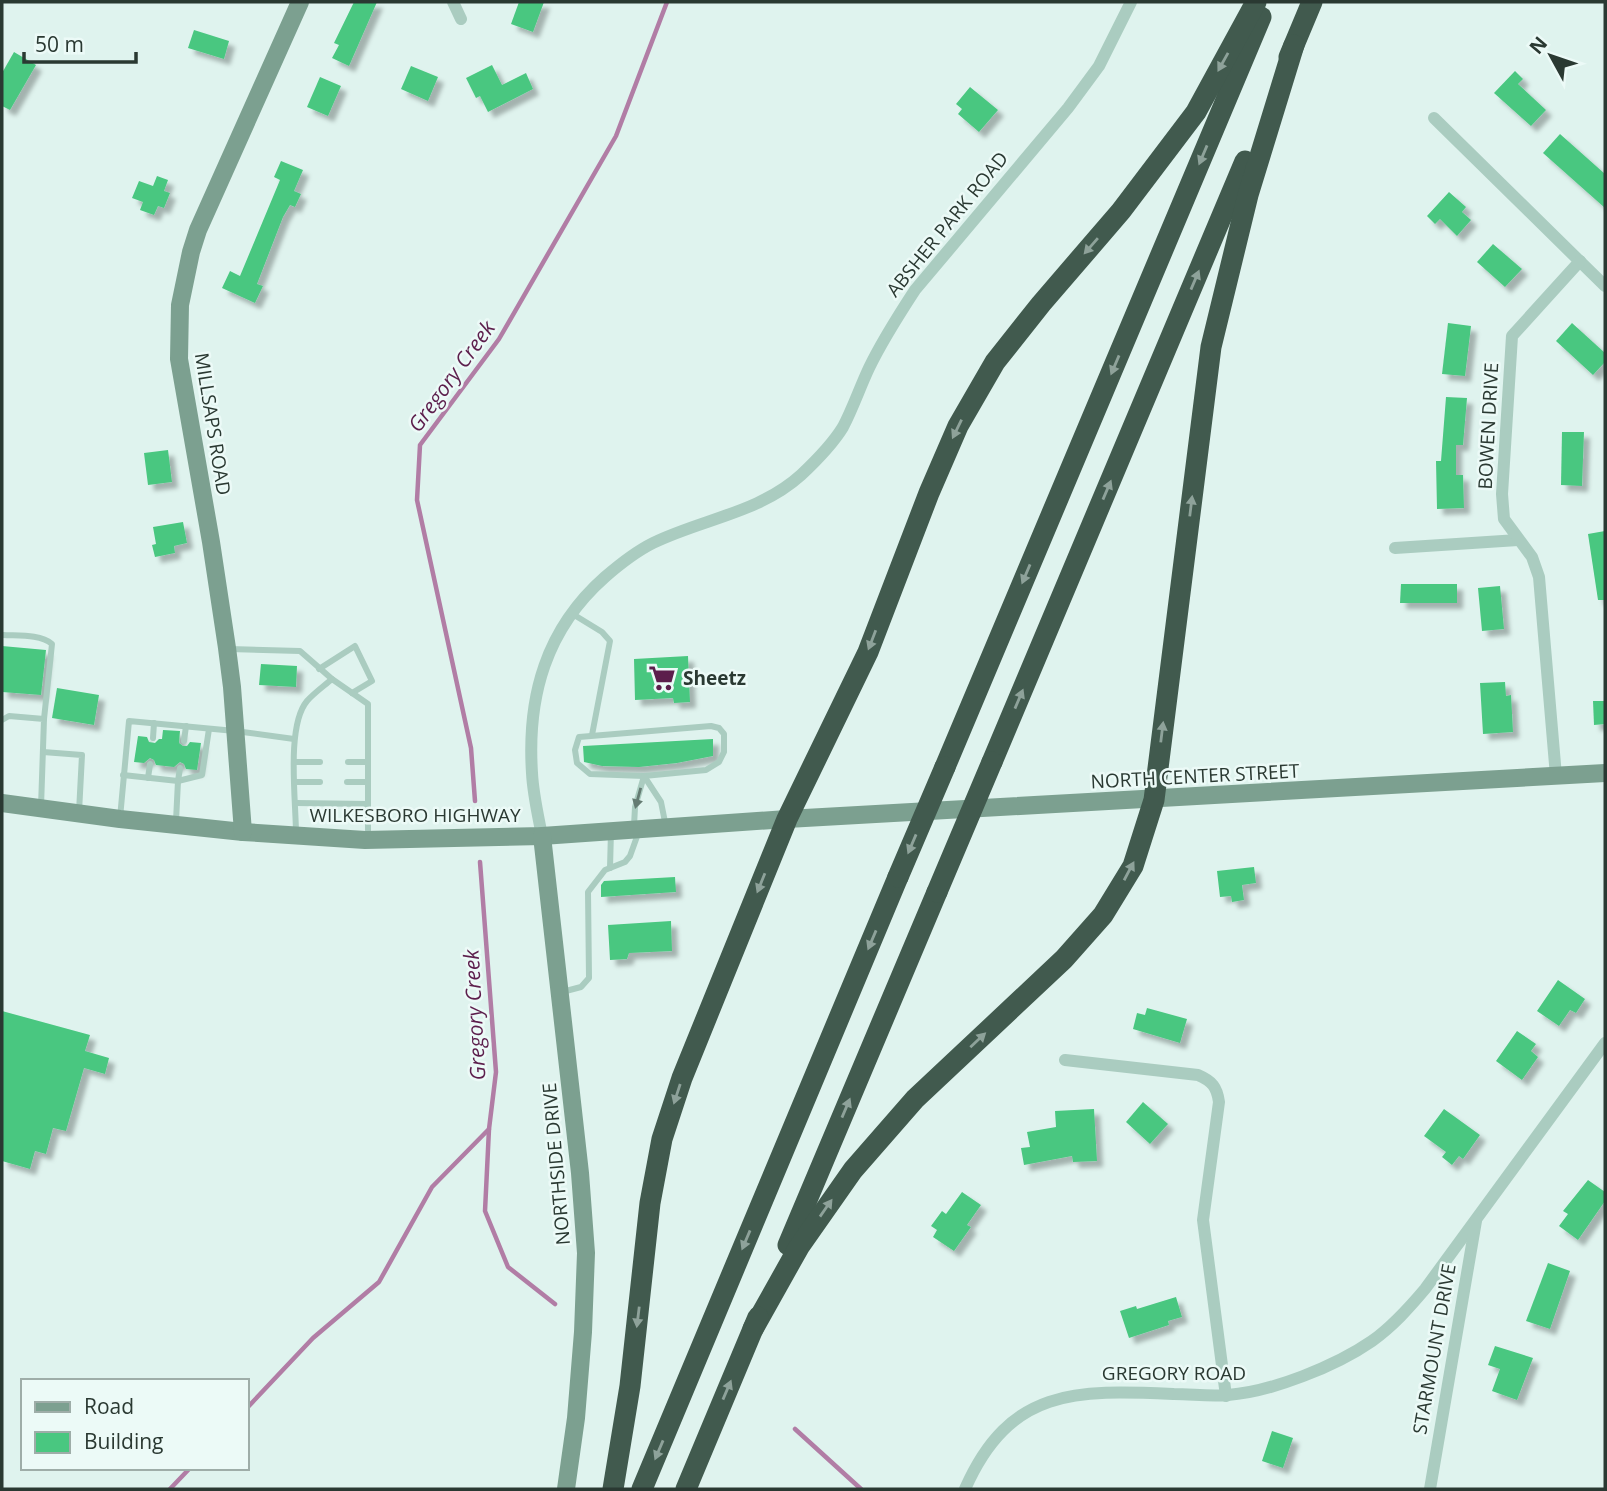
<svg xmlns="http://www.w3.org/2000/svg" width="1607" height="1491" font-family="'Open Sans',sans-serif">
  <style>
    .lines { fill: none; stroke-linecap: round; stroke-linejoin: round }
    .stream { stroke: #b17da5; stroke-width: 4.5 }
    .building { fill: #49c780; filter: url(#shadow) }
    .lane { stroke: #aaccc0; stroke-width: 6 }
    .street { stroke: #aaccc0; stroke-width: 12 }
    .secondary { stroke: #7ca090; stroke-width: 18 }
    .highway { stroke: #415a4e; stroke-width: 21 }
    .highway-bridge { stroke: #415a4e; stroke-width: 21 }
    .oneway { fill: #8ea29a }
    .oneway2 { fill: #647b72 }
    .labels { text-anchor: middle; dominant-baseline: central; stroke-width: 5; stroke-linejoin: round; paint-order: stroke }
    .street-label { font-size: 19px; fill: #2a3932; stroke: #ecfaf7 }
    .poi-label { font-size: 19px; font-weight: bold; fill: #2a3932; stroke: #ecfaf7; text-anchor: start }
    .water-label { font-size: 21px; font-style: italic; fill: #5c1e4c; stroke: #ecfaf7 }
  </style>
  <defs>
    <filter id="shadow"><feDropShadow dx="6" dy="6" stdDeviation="2" flood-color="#0004"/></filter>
  </defs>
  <rect width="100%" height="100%" fill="#dff3ee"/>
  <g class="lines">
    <g class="stream">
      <polyline points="475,801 471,748 417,500 420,445 499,339 616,136 667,2"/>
      <polyline points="489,1129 485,1211 508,1267 555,1304"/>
      <polyline points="247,1408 313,1338 379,1282 432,1187 489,1129 496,1072 480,862"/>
      <polyline points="795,1429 861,1489"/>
      <polyline points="170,1489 190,1468"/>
    </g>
  </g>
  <g class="building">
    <polygon points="354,2 377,2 349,66 332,58 339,45 334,43"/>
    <polygon points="519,2 544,2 533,32 511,24"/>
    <polygon points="194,30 229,41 224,59 188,48"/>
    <polygon points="14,52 36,65 10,110 2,106 2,73"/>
    <polygon points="492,65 502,85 526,73 533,89 488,112 480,96 476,98 466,78"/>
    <polygon points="411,66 438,77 428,101 401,89"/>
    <polygon points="1515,71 1523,79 1518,84 1546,110 1531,126 1494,93"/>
    <polygon points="320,77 341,86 328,116 307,107"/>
    <polygon points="970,87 998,110 979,132 958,114 962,109 956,104"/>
    <polygon points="1560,134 1605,174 1605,208 1543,153"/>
    <polygon points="281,161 303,170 294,191 301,194 295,207 290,205 283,217 257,284 263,286 255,303 222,288 230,271 240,276 280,180 274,177"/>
    <polygon points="157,176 168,180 164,191 170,193 164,208 158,206 154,215 140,210 143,202 132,198 139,181 153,186"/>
    <polygon points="1449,192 1466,207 1462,212 1471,220 1457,236 1440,219 1435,224 1427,216"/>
    <polygon points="1493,244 1522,269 1505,287 1477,262"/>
    <polygon points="1448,323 1471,326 1465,376 1442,374"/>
    <polygon points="1572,323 1605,353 1605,362 1593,375 1556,341"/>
    <polygon points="1446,397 1467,398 1463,445 1456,445 1456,475 1463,475 1464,508 1437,509 1436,461 1441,461"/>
    <polygon points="1562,432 1584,432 1582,486 1561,485"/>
    <polygon points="168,450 172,482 148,485 144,453"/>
    <polygon points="183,522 187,543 174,546 175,553 155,557 152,545 156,544 153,527"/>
    <polygon points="1605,531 1605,600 1598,600 1588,534"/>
    <polygon points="1401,584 1457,584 1457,603 1400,603"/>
    <polygon points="1500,586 1504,629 1482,631 1478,588"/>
    <polygon points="2,646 46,650 41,695 2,692"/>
    <polygon points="688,656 690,702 674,703 673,698 635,700 634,659"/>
    <polygon points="261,664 297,666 296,687 259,685"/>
    <polygon points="1505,682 1506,696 1511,695 1513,732 1483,734 1480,683"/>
    <polygon points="57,688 99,695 94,725 52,718"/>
    <polygon points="1593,701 1605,701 1605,724 1594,725"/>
    <polygon points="163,730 180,731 179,743 183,746 187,746 190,742 201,743 197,770 186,769 184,764 180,762 174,767 156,765 154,760 150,758 144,763 134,762 138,736 147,737 149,742 155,743 159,739 162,739"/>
    <polygon points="713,739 713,756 677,763 639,767 602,766 584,762 583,746"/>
    <polygon points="1254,867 1256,883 1242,885 1244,900 1232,902 1231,896 1220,897 1217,871"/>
    <polygon points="675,877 676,892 601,897 601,885 604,881"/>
    <polygon points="671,921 672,951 629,953 627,959 610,960 608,925"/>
    <polygon points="1558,980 1585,999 1576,1013 1570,1010 1559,1026 1537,1011"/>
    <polygon points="1147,1008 1187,1019 1180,1043 1133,1029 1137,1013 1145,1015"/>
    <polygon points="2,1011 90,1035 85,1051 109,1058 105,1074 84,1068 66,1131 53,1128 46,1154 35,1151 30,1169 2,1161"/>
    <polygon points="1517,1031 1536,1044 1531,1051 1538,1057 1522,1080 1496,1061"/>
    <polygon points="1143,1102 1168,1124 1150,1144 1126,1122"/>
    <polygon points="1094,1109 1097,1161 1073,1162 1072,1156 1024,1165 1021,1148 1030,1147 1027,1132 1056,1127 1055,1111"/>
    <polygon points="1444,1109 1480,1135 1463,1159 1459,1156 1452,1165 1442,1157 1446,1152 1424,1136"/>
    <polygon points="1588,1180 1605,1192 1605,1201 1578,1240 1559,1226 1568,1214 1563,1211"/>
    <polygon points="962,1192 981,1205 967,1225 971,1227 954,1251 933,1237 937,1230 931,1226 942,1211 946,1214"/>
    <polygon points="1548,1263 1570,1271 1550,1329 1526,1321"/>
    <polygon points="1176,1297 1182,1317 1168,1321 1169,1325 1129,1338 1120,1311 1136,1306 1137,1309"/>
    <polygon points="1495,1346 1533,1358 1517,1400 1492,1391 1500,1369 1488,1365"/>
    <polygon points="1272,1431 1293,1438 1283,1468 1262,1461"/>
  </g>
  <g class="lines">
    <g class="lane">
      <polyline points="571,613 602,632 610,641 592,735"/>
      <path d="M3 635C18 636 40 634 52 644L44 719"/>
      <polyline points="229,649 300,651 332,679"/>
      <polyline points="319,669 355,646 372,681 352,693"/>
      <polyline points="2,720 9,716 44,719 41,807"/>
      <polygon points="711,726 719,728 724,734 724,752 719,762 706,770 644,776 590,774 577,763 575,750 579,737"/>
      <polyline points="153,738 154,723"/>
      <polyline points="184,741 186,726"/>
      <polyline points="43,752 82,755 79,812"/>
      <polyline points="294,762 320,762"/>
      <polyline points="348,762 368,762"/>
      <polyline points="180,768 178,781 202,775 209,729"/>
      <polyline points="123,775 178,781 176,821"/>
      <polyline points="148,778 150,764"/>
      <polyline points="295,782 320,782"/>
      <polyline points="347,782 368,782"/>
      <polyline points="296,803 368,804"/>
      <polyline points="120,818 129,721 235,731 294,739"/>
      <polyline points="634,826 635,807 644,776 661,802 666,827"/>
      <path d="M296 834C296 801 286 726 307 701 314 693 324 686 332 679L368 704V838"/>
      <polyline points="610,868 611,831"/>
      <polyline points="562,992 581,987 589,978 588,892 605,870 625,862 630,856 639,831"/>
    </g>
    <g class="street">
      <polyline points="453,2 461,19"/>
      <polyline points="1434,118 1605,286"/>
      <polyline points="1395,548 1518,540"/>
      <polyline points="1556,776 1539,577 1532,557 1504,519 1502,494 1512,336 1580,261"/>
      <path d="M542 836C538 815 533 794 532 773 527 696 546 629 605 577 620 564 635 552 653 543 702 519 759 513 801 475 817 460 832 445 843 427 853 408 860 387 869 368 882 341 898 316 915 290L1068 108 1099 66 1131 2"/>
      <path d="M1065 1060 1198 1075C1212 1081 1217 1087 1219 1102L1203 1220 1226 1396"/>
      <path d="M965 1489C1010 1387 1076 1390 1174 1394 1192 1394 1210 1397 1228 1395 1271 1392 1336 1366 1372 1341 1393 1326 1409 1308 1425 1289L1605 1043"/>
      <polyline points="1430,1489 1476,1221"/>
    </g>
    <g class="secondary">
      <polyline points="2,803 120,819 243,832 365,840 542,836 787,819 1605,773"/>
      <polyline points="243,832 232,687 227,648 211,542 179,359 180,305 191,252 198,230 300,2"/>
      <polyline points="542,836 580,1173 586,1253 583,1332 576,1418 566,1489"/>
    </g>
    <g class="highway">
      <polyline points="1289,57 1312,2"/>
      <polyline points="992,762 1245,161"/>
      <polyline points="945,767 1261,17"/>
      <polyline points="788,1245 937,892"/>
      <polyline points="753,1329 799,1247 853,1170 915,1099 1064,959 1103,915 1133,866 1154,800 1211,347 1248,195 1294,45"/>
      <polyline points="613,1489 630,1386 650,1203 662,1139 682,1078 787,819 868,652 929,493 958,426 995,362 1041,304 1121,211 1196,112 1256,2"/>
      <polyline points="642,1489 898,877"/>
      <polyline points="686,1489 758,1317"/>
    </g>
    <g class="highway-bridge">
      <polyline points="898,877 945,767"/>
      <polyline points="937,892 992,762"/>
    </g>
  </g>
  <defs><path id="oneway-solid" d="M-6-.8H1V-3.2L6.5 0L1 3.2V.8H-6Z" transform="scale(1.75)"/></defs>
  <g class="oneway">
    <use href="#oneway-solid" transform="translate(1223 62) rotate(119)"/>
    <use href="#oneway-solid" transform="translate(1203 155) rotate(113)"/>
    <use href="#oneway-solid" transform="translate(1091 246) rotate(131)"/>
    <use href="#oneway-solid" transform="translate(1195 280) rotate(-67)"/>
    <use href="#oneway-solid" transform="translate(1115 365) rotate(113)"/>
    <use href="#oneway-solid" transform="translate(957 429) rotate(116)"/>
    <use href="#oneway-solid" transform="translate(1107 490) rotate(-67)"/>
    <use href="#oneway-solid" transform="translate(1191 506) rotate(-83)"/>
    <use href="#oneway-solid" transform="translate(1026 574) rotate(113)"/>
    <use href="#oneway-solid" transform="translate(872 640) rotate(111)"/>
    <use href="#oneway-solid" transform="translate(1019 699) rotate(-67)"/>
    <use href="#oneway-solid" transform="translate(1162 732) rotate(-83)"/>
    <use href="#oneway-solid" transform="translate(912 844) rotate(113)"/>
    <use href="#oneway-solid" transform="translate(1129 871) rotate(-62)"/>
    <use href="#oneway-solid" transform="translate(761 883) rotate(112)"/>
    <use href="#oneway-solid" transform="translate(872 940) rotate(113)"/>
    <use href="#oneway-solid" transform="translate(978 1040) rotate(-43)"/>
    <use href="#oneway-solid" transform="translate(677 1094) rotate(108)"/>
    <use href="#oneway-solid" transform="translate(846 1108) rotate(-67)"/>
    <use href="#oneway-solid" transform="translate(826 1208) rotate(-55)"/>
    <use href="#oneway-solid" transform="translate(746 1240) rotate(113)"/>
    <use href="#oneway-solid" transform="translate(638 1317) rotate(97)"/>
    <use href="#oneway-solid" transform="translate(727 1390) rotate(-67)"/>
    <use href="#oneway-solid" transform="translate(659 1450) rotate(113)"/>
  </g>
  <use class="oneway2" href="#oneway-solid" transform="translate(638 798) rotate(105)"/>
  <defs>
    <symbol id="supermarket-bare" viewBox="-9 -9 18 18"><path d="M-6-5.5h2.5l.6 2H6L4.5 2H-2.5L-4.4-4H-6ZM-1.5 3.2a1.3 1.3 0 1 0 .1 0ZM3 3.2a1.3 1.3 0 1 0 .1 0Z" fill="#5c1e4c" stroke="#ecfaf7" stroke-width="2.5" paint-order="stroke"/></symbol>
  </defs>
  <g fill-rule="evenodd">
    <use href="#supermarket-bare" x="643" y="659" width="38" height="38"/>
  </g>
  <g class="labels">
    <g class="street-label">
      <text transform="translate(947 224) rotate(-51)">ABSHER PARK ROAD</text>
      <text transform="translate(213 424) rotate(81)">MILLSAPS ROAD</text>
      <text transform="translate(1488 426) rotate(-87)">BOWEN DRIVE</text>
      <text transform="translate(1195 776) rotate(-3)">NORTH CENTER STREET</text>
      <text x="415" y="815">WILKESBORO HIGHWAY</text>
      <text transform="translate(556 1164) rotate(-95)">NORTHSIDE DRIVE</text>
      <text transform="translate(1434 1349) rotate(-80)">STARMOUNT DRIVE</text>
      <text x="1174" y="1373">GREGORY ROAD</text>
    </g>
    <g class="poi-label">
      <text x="683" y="678">Sheetz</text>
    </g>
    <g class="water-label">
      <text transform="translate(451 376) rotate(-54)">Gregory Creek</text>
      <text transform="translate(474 1015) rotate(-93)">Gregory Creek</text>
    </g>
  </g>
  <rect width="1607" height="1491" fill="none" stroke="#2a3932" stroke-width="7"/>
  <rect x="21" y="1379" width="228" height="91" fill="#ecfaf7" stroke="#9eada8" stroke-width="2"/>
  <rect x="35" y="1402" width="35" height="10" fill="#7ca090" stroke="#9eada8" stroke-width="2"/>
  <text x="84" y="1414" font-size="21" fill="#2a3932">Road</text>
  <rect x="35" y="1432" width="35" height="21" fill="#49c780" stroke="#9eada8" stroke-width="2"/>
  <text x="84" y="1449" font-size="21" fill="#2a3932">Building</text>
  <g transform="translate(1551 56) rotate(310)" stroke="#ecfaf7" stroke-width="5" paint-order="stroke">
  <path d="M0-5L12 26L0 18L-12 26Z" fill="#2a3932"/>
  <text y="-10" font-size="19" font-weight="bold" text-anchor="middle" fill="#2a3932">N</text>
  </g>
  <path d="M24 52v10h112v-10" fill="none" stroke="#2a3932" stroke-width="3.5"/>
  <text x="35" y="52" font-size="21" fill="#2a3932" stroke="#ecfaf7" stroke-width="5" paint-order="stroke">50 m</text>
</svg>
